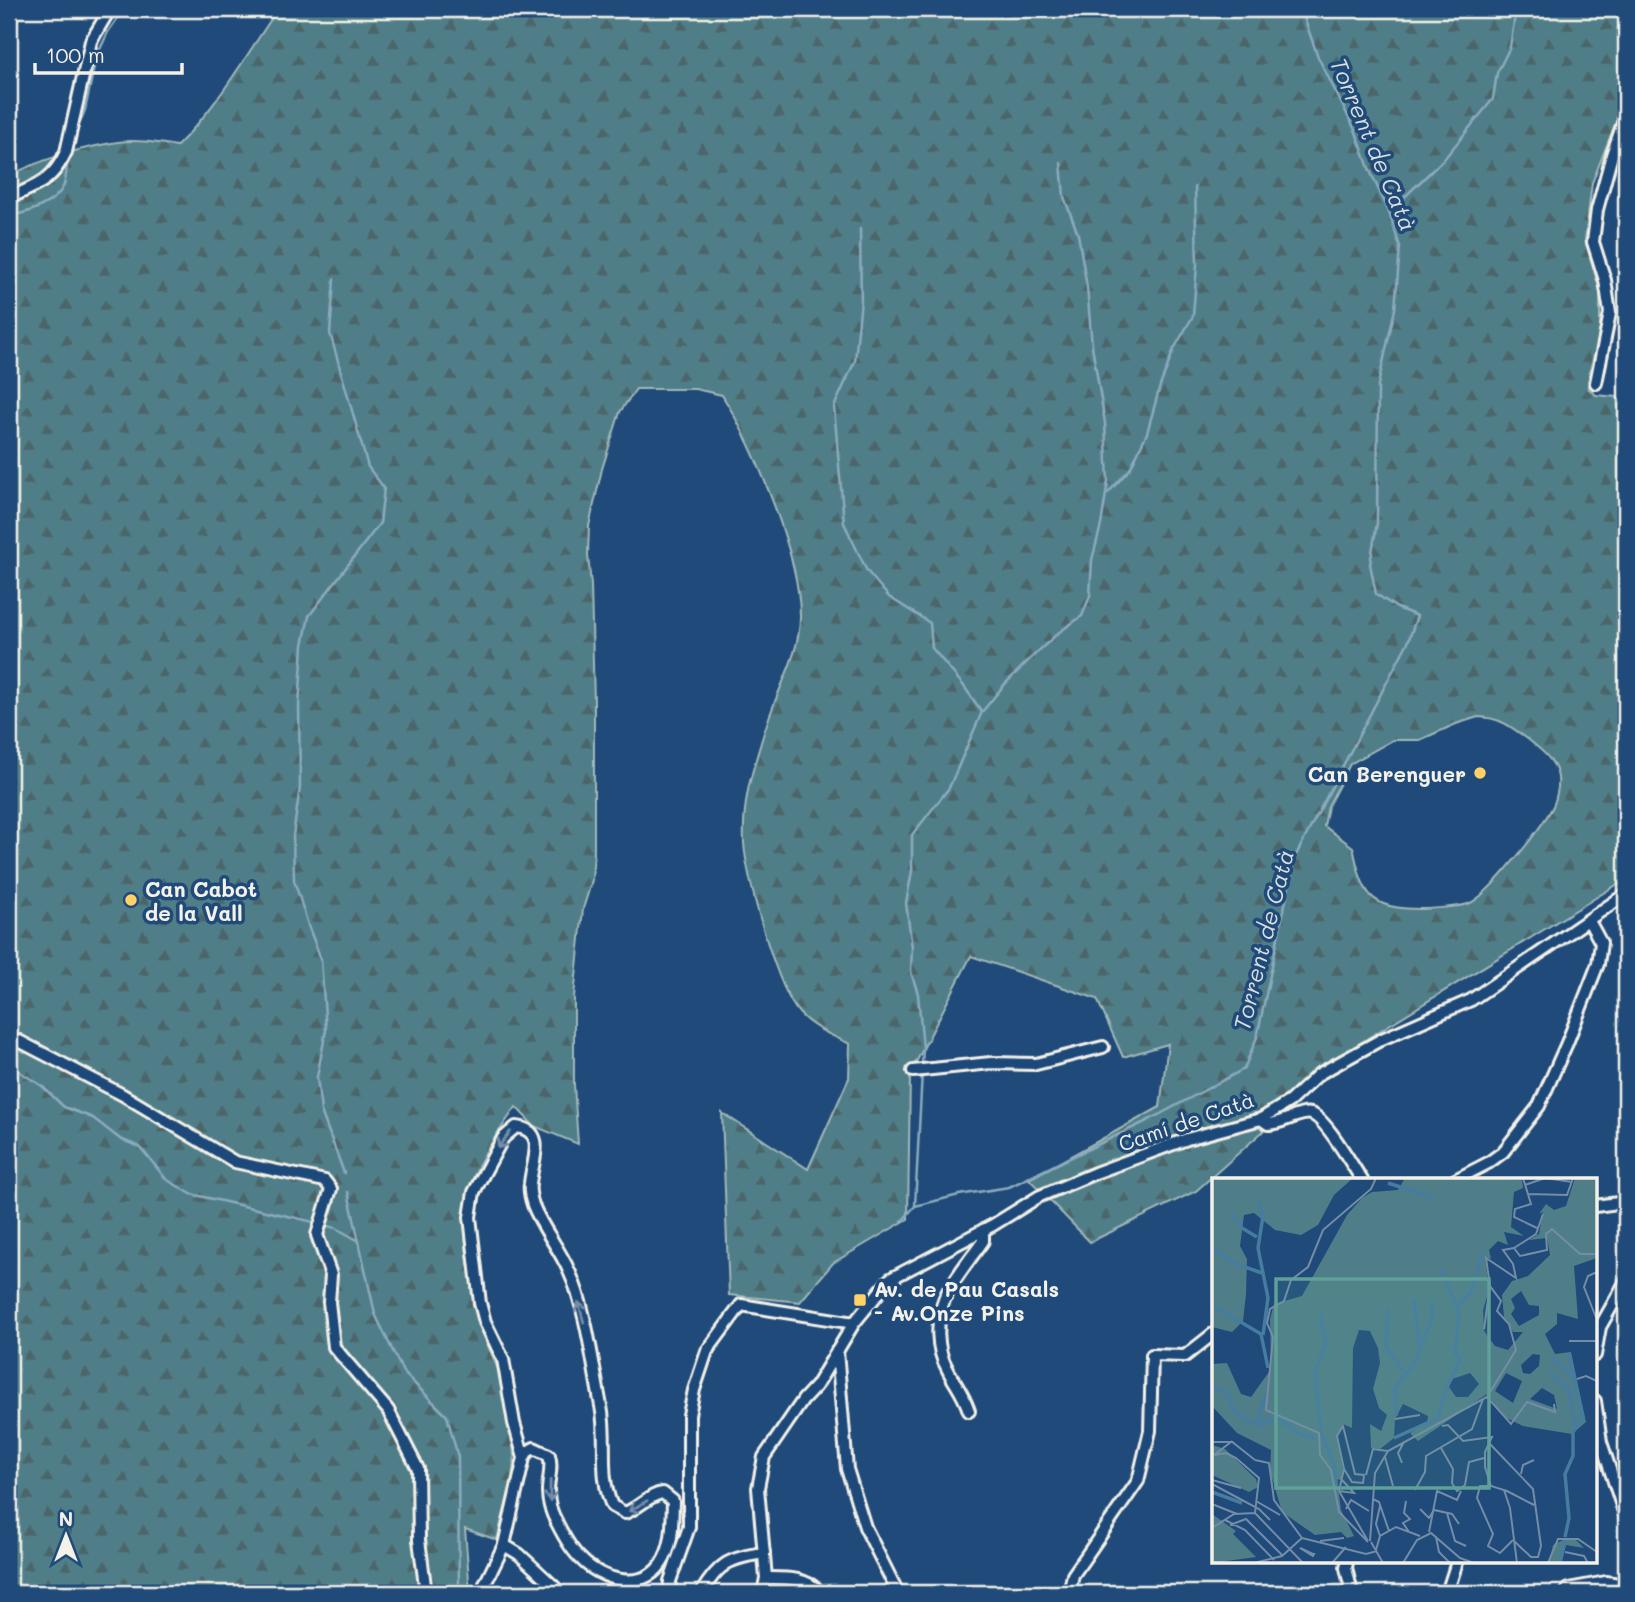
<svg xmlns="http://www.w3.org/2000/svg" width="1635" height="1602" font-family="Mali,sans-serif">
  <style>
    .forest { fill: url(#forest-firs); stroke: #a2b8b8; stroke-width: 2; fill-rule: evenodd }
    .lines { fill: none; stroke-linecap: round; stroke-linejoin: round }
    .stream { stroke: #8babbd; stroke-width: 2.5 }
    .street-casing { stroke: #f4f1e8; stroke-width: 16 }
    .street { stroke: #1f4a7a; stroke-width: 10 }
    .oneway { stroke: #748da6 }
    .poi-dot { fill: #ffd166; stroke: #1f4a7a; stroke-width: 2.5 }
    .labels { text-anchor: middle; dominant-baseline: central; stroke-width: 7; stroke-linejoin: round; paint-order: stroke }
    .poi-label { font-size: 21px; font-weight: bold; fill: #f4f1e8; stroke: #1f4a7a; text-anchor: start }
    .street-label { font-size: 21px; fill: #f4f1e8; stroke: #1f4a7a }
    .water-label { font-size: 23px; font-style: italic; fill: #dadfdd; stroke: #1f4a7a }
    .inset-river { fill: none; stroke: #457ca0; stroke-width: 3.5 }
    .inset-road { fill: none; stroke: #748da6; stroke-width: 2 }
    .view { fill: #5fa199; fill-opacity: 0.15; stroke: #5fa199; stroke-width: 3.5 }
    .inset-edge { fill: none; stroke: #f4f1e8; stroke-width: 3.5 }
  </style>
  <defs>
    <pattern id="forest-firs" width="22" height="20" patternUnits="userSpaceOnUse" patternTransform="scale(1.75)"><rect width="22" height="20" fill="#4f7e89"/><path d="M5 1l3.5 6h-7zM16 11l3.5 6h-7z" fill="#4c666b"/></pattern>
  </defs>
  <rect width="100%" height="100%" fill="#1f4a7a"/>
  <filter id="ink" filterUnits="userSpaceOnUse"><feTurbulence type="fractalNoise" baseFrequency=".0143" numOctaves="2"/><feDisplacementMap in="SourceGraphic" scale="14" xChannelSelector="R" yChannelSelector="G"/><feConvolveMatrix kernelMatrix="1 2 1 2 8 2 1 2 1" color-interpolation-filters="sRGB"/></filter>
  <g filter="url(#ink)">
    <path class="forest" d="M278 9H1626V96L1592 183 1585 240 1600 291V335L1590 370 1588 388 1596 395 1617 397 1626 411V891L1618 884 1368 1038 1196 1191 1090 1242 1029 1179 1160 1107 1168 1044 1123 1057 1097 999 971 956 910 1074 908 1219 833 1263 800 1302 729 1295 722 1113 808 1169 849 1078 850 1044C833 1036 813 1028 800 1014 777 990 746 877 744 843 743 824 745 804 749 785 756 758 764 730 774 704 785 675 799 651 800 618 801 558 754 446 722 395L695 389H636L620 412 602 469 589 526 588 555 591 585 594 703V851L592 880 583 909 574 997V1085L578 1144 534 1126 516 1107C471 1170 456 1195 470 1274 474 1292 474 1310 480 1327 487 1345 497 1363 502 1382 509 1406 514 1436 514 1461 513 1483 502 1517 497 1540L465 1529 470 1593H9V176C39 160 83 147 118 142 137 139 158 143 177 146 218 106 246 55 278 9ZM1478 717C1500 717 1513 728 1530 741 1541 750 1553 759 1557 773 1560 782 1557 795 1554 804 1546 823 1487 898 1468 904 1458 907 1432 909 1421 909 1369 909 1363 895 1353 847L1324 826 1328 806 1350 764 1393 740H1420L1456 724Z"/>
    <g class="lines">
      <g class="stream">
        <polyline points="74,138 85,110 96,58 108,32 124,9"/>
        <polyline points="1389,212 1444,159 1493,99 1497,73 1510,47 1516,9"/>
        <path d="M9 215C25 215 56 203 63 187 67 179 66 167 68 158"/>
        <polyline points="860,229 861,300 855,361 834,407 844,523 867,571 889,597 930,623 932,648 963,685 982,712"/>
        <polyline points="334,279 330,333 368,467 384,488 380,523 309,616 303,645 299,706 300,787 293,836 294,880 309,928 321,959 326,1030 317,1077 321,1111 344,1173"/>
        <polyline points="1107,494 1130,469 1147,433 1160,386 1174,349 1193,316 1197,265 1195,187"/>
        <polyline points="9,1065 42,1086 64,1107 93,1118 120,1139 140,1147 166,1179 191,1194 318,1223"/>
        <polyline points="922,1066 923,1048 918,994 911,972 912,947 906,903 912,871 912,835 949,788 982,712 1004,685 1031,658 1058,633 1082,616 1090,596 1092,560 1101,525 1108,481 1105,423 1092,346 1087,287 1078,234 1064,197 1061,163"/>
        <polyline points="348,1192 375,1314 403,1372 447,1416 458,1457 459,1593"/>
        <polyline points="915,1206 922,1072"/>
        <polyline points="902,1221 915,1206 959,1195 1009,1187 1151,1119 1244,1069 1257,1037 1295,857 1408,642 1417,616 1397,608 1376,594 1370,564 1377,523 1378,385 1395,309 1400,247 1389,212 1370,171 1356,132 1318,57 1301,9"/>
        <polyline points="324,1225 336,1228 359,1241"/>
      </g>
      <defs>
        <g id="street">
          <path d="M9 198C37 185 52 182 66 152L91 41 110 9"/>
          <polyline points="1596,383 1610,313 1605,280 1593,242 1597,210 1612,155 1626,115"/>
          <polyline points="9,1040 19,1041 123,1095 235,1162 325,1181 331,1189 317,1235 331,1275 329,1302 334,1347 388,1410 418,1469 419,1540 426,1593"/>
          <polyline points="913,1071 991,1063 1036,1064 1103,1047"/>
          <path d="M1261 1119 1268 1124C1282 1124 1301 1111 1311 1114 1325 1117 1353 1167 1362 1180"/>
          <polyline points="1455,1180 1488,1163 1503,1152 1539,1106 1567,1043 1598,964 1601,943 1589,921"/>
          <polyline points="1595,1206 1626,1202"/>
          <polyline points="837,1351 847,1469 865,1527 896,1589"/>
          <polyline points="1595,1355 1600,1327 1626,1281"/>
          <polyline points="1595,1401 1601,1442 1626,1518"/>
          <path d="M969 1411C963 1392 955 1385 947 1368 936 1349 936 1321 944 1300 950 1283 972 1257 983 1241V1230"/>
          <polyline points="504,1545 519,1554 561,1593"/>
          <polyline points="1347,1562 1346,1568 1352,1593"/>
          <path d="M766 1578C787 1578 806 1577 821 1593"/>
          <path d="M484 1593V1586L504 1545 524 1458 527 1452 534 1448 549 1455C553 1468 548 1478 548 1492 548 1502 552 1514 557 1523 563 1535 571 1550 581 1559 601 1580 642 1592 661 1564 674 1545 672 1522 673 1501L663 1493C650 1494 639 1508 625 1513L612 1506C598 1474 608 1440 601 1406 593 1366 586 1307 569 1271 559 1248 542 1228 533 1205 531 1199 529 1190 530 1184 531 1164 549 1130 516 1127L503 1138 474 1192 470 1217 480 1303 485 1322 503 1359 514 1423 524 1458"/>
          <polyline points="669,1593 670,1581 689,1527 689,1415 694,1390 707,1351 741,1305 854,1323"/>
          <path d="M701 1593C719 1563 729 1558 764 1553"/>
          <polyline points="763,1593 766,1578 758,1488 764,1457 803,1400 816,1386 854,1323 890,1279 993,1225 1040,1196 1095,1173 1187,1139 1261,1119 1290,1101 1319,1074 1382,1039 1471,1000 1626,894"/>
          <polyline points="1069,1593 1073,1575 1138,1481 1150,1431 1152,1355 1185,1356 1213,1334"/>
          <polyline points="1447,1593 1457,1562"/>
          <polyline points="1565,1593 1568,1589 1606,1582 1626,1585"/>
        </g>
      </defs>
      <use href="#street" class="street-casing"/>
      <use href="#street" class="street"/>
    </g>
    <defs><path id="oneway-shaft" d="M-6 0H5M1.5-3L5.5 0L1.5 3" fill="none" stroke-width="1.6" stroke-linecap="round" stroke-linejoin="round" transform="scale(1.75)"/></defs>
    <g class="oneway">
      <use href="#oneway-shaft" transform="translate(504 1140) rotate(127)"/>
      <use href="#oneway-shaft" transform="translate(581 1312) rotate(-105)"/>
      <use href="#oneway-shaft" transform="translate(550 1491) rotate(91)"/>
      <use href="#oneway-shaft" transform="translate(638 1506) rotate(150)"/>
    </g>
  </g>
  <g class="poi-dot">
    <circle cx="1480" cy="773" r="7"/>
    <circle cx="131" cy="900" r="7"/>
    <rect x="853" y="1293" width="14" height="14" rx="3.5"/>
  </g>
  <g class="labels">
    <g class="poi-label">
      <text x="1466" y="773" text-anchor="end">Can Berenguer</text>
      <text x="145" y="888">Can Cabot<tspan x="145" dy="24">de la Vall</tspan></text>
      <text x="874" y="1288">Av. de Pau Casals<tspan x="874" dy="24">- Av.Onze Pins</tspan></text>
    </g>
    <g class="street-label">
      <text transform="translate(1186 1121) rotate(-19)">Camí de Catà</text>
    </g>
    <g class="water-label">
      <text transform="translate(1374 144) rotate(67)">Torrent de Catà</text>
      <text transform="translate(1263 940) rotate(-76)">Torrent de Catà</text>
    </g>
  </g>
  <g transform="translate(1212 1178)">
    <rect width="385" height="385" fill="#1f4a7a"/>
    <path d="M0 0H141L122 17 106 47 89 57 63 52 42 35 32 37 28 68 35 81 34 116 31 143 20 154 0 149ZM193 0 310 2 311 10 302 14 299 49 312 58 292 54 296 67 286 63 277 72 279 81 273 79 277 112 271 132 272 153 283 168 296 172 311 154H301L292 139 290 117 300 103 316 98 338 77 335 60 317 62 327 56 331 34 327 36 334 26 342 32 354 28 363 0H385V80L362 88 366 141 345 135V146L333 156 343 176 359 174 374 244 360 256 311 248 292 239 275 216 206 263 198 255 215 245 216 238 191 226 183 241 182 260 168 271 159 270 158 246 169 253 175 237 167 230 161 211 168 185 166 170 158 153 147 152 141 170 140 250 131 246 125 259 131 292 129 302 125 301 129 332 142 358 135 360 129 354 103 357 70 334 58 293 59 272 25 255 0 228V186L15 185 29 216 39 219 59 191 58 141 62 126 90 118 135 37 150 20 160 14 186 12ZM309 113 317 127 327 128V137L307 148 299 136 303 130 299 121ZM321 176 328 177 327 188 318 196 311 195 309 187ZM258 195 267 206 256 219H244L237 209 240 201ZM294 195 310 203 301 225 283 213ZM330 210 342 217 345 231 318 221ZM0 267 13 271 44 301 46 309 37 314 0 297ZM0 336 24 353 21 356 44 379 0 385ZM351 362H364L372 370 354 367 349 385H337L341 367Z" fill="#4f7e89" fill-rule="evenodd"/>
    <path class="inset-river" d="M176 5 222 20M46 23 51 38 46 70 56 120 51 157M20 35 30 50 45 59M0 70 24 86 50 95M0 127 49 156 56 190M246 127 259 114 271 73M176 131 174 169 191 192M108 137 114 165 103 193 109 254M210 164 220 142V125M357 176 362 199M339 179 362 200 371 240 361 254V278L353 296 357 340 353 359M338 195 356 210 363 249M0 210 17 215 20 230 34 242 50 247 64 239 89 257 104 260M53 219 46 238 53 244M184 238 183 210 205 181 208 170 202 122M110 256 122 286 124 306M182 260 226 240 233 213 249 181 243 175 247 133 229 92M0 314 30 325M348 385 353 363"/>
    <path class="inset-road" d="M311 0 319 26 303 31 302 39 325 50M333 0 360 4M313 7 333 0M316 16 355 17 361 0M302 70 308 78 335 72 334 56 340 51 368 76H385M302 70 324 56 331 36M385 94 376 98 372 109 385 142M272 151 278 108M357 163H385M365 201 374 198 385 203M275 219 299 246 315 224 343 234 342 226M183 241 208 237M230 248 236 247 251 263 280 259 273 274V289L279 308 292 312 298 330 305 385M19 263 43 282M0 264H19L2 277 14 275 24 280 47 300 43 335M278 266 321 311 329 368 326 379H319L302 363M229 270 241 291 240 305 245 313 253 307 257 284 272 280M173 279 181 308M43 282 57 285 62 322 90 360M190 285 186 275 192 264M309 296 311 287 322 282M154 297 161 271 176 273M0 302 29 310M0 306 47 331 58 342M279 308H268L265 320 281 356 276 368 288 375 301 362M203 312 213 294 214 278 260 251 271 221M293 312 322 327M127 313 132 291 125 258 131 248 143 296 152 297 151 305 140 304 132 291M127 313 156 363M127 313 142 315 130 302M161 321 167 324 177 353M44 323 68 337M194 323 192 335 198 341 191 345 197 354M0 326 25 336M168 328 164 346 168 358M134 331 139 322 157 333M208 331 217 340 222 332 240 336 247 346M235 335 243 363 254 368M13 342 33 352 62 382M18 347 34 341 71 378M0 350 22 336 43 335 91 385M217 354 225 313 245 322 249 313M224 359 227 374 238 385M90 360 154 376 165 373M108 363 132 360M158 363 163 295 176 273 275 219 304 172 297 146 285 133 289 123 278 108 274 80 304 100 301 86 291 72 302 70M156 364 127 334 119 292 108 277 107 255 54 232 61 159 55 145 58 131 72 123 79 102 96 89 111 52 159 11 164 0M159 364 171 385M88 370 101 376H102L101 378ZM164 372 168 358 184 349 208 358M353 374 372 378 376 385M42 385 70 378 90 360M120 385 134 369M191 385 205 362 219 355 248 380 262 385M336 385 346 361H366L385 374"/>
    <path class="view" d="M64 101H277V310H64Z"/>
    <rect width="385" height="385" class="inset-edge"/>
  </g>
  <rect width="1635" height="1602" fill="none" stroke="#1f4a7a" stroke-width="35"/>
  <rect x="18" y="18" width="1600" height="1567" fill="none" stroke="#f4f1e8" stroke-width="2.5" filter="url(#ink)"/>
  <g transform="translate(66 1536)" stroke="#1f4a7a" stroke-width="5" paint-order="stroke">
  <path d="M0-5L12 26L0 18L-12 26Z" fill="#f4f1e8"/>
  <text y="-10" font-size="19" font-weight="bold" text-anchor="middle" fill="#f4f1e8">N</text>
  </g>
  <path d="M35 63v10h147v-10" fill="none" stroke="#f4f1e8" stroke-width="3.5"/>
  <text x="46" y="63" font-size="21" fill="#f4f1e8" stroke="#1f4a7a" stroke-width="5" paint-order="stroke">100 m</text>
</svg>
